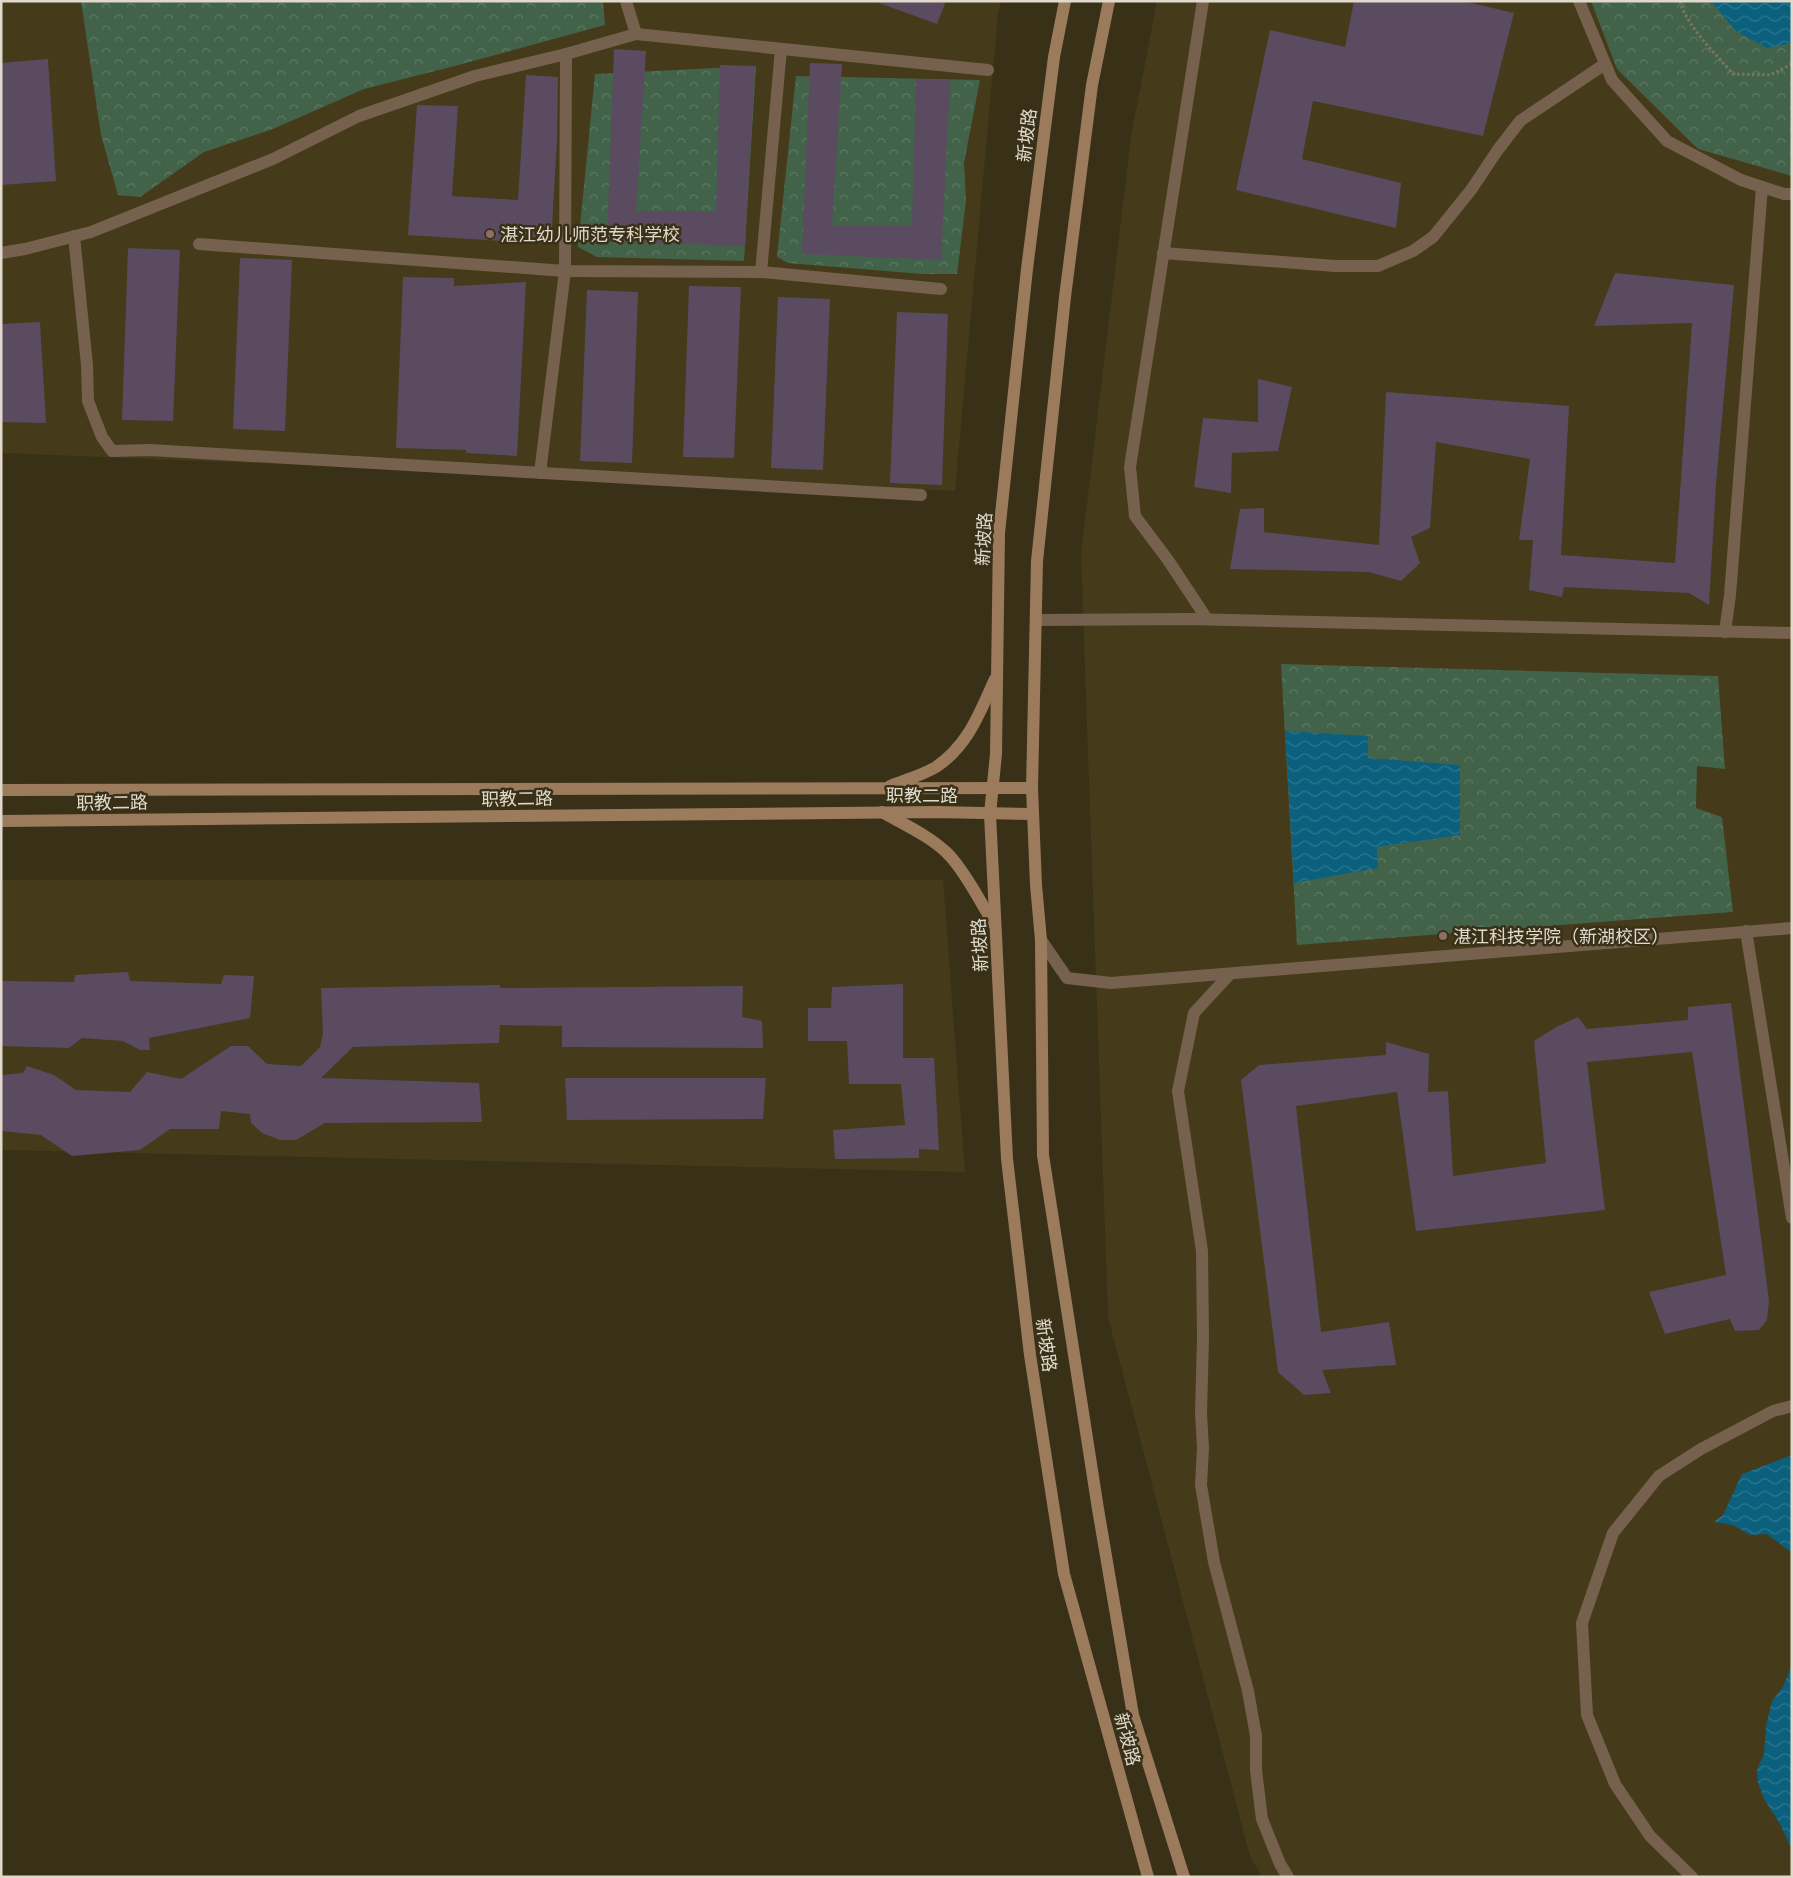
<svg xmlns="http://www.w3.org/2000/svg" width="1793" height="1878" font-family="Ubuntu,'Noto Sans SC',sans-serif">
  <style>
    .built { fill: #453a1a }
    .forest { fill: url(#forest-crowns) }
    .water { fill: url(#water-waves) }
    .building { fill: #5a4b61 }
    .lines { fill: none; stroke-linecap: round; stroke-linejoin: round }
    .path { stroke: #7c7460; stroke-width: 3; stroke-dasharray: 2.5 2.5; stroke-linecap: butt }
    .street { stroke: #76614e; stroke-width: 12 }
    .secondary { stroke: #9c7b5d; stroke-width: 12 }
    .education-dot { fill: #8d6e63; stroke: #393018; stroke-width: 2 }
    .labels { text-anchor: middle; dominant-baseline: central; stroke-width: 5; stroke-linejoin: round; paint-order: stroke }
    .street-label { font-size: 18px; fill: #e0dacc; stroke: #393018 }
    .poi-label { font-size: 18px; fill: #e0dacc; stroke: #393018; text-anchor: start }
  </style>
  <defs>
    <pattern id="forest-crowns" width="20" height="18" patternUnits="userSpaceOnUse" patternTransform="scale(1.25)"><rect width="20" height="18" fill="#426349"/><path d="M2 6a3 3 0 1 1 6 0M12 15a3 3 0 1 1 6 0" fill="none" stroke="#5d7962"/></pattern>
    <pattern id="water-waves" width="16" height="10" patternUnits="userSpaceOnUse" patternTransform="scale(1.25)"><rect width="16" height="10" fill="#0b607e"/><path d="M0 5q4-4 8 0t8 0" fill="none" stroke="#2e768f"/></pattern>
  </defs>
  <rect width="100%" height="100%" fill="#393018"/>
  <g class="built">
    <polygon points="1,1 1001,1 998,14 955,491 1,453"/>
    <polygon points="1157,1 1792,1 1792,1877 1262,1877 1250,1856 1108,1317 1081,554 1131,137"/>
    <polygon points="1,880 943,880 965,1172 1,1150"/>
  </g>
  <g class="forest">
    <polygon points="81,1 603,1 605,25 451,67 364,89 273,129 204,152 140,197 118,195 101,135"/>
    <polygon points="1591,1 1792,1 1792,176 1698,149 1617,69"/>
    <polygon points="756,66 744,261 597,257 578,247 595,74"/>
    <polygon points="796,76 980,80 964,163 966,201 957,274 922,274 788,263 777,257"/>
    <polygon points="1281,664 1718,676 1725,769 1697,766 1696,808 1722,817 1733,912 1297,945"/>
  </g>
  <g class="water">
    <polygon points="1711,1 1792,1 1792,43 1767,48 1736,31"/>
    <polygon points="1285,731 1368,736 1368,758 1460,765 1460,835 1377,847 1378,868 1294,883"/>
    <polygon points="1792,1455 1792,1553 1767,1534 1750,1535 1733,1525 1714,1522 1723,1515 1742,1474"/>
    <polygon points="1792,1664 1792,1849 1780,1824 1764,1799 1758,1783 1757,1769 1764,1754 1766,1726 1772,1701 1783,1687"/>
  </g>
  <g class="building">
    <polygon points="879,1 946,1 937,24 879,3"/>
    <polygon points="1354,1 1463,1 1514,13 1483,136 1313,101 1302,159 1401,183 1396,228 1236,190 1270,30 1345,47"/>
    <polygon points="614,49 646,51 636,211 716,211 720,65 755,66 745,246 607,241"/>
    <polygon points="48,59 56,181 1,185 1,63"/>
    <polygon points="810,63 842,64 832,225 912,225 916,79 950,80 941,260 802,254"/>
    <polygon points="526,75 558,77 557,140 551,244 408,235 417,105 458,106 452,196 518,200"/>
    <polygon points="128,248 180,250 173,421 122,420"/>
    <polygon points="240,258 292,260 285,431 233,429"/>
    <polygon points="1615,273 1734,285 1716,484 1709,605 1689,593 1564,587 1562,597 1529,590 1533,540 1519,540 1530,459 1436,442 1430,528 1411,537 1420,563 1401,581 1369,572 1230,569 1240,509 1264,508 1264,532 1379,545 1386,392 1569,406 1561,555 1675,563 1692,323 1594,326"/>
    <polygon points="403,277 454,278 454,286 526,282 517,456 466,453 466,450 396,448"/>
    <polygon points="689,286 741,287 734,458 683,457"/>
    <polygon points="587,290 638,292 632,463 580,461"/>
    <polygon points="778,297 830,299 823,470 771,468"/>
    <polygon points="897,312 948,314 942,485 890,483"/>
    <polygon points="40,322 46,423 1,422 1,324"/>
    <polygon points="1258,379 1292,387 1278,451 1232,453 1231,493 1194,487 1203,418 1258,422"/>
    <polygon points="128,972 130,981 221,984 224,975 254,976 250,1018 149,1038 150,1050 140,1050 123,1041 82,1038 69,1048 1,1046 1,981 74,982 75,975"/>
    <polygon points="903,984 903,1058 934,1058 939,1150 919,1149 919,1158 835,1159 833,1130 905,1125 901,1084 849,1084 847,1041 808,1041 808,1008 831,1008 832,987"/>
    <polygon points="500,985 500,988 743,986 742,1017 762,1021 763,1048 562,1047 562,1026 500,1025 499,1043 353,1047 321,1078 479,1083 482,1122 325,1123 296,1140 280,1140 262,1133 251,1123 250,1114 221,1111 219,1129 170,1129 140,1150 72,1156 41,1135 1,1131 1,1075 23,1073 27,1066 54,1075 76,1090 130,1092 147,1072 181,1079 231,1046 248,1046 267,1064 301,1066 320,1047 323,1033 321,988"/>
    <polygon points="1731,1003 1769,1301 1767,1320 1759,1330 1735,1331 1730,1319 1665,1334 1649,1292 1726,1275 1692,1052 1587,1062 1605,1210 1416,1231 1397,1092 1296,1106 1321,1332 1389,1322 1396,1365 1322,1370 1331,1393 1304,1395 1278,1372 1241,1080 1259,1065 1386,1055 1386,1042 1429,1054 1428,1092 1448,1091 1453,1176 1546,1163 1534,1041 1556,1027 1578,1017 1587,1029 1688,1020 1688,1007"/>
    <polygon points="565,1078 766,1078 763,1119 567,1120"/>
  </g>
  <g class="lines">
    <path class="path" d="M1680 1C1687 27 1716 54 1733 74L1770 75 1792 64"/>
    <g class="street">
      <polyline points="1203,1 1130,467 1135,516 1168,560 1207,619"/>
      <polyline points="1579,1 1612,80 1667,141 1741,180 1784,194 1792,194"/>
      <polyline points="636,34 988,70"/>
      <polyline points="74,236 87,365 88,401 102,437 112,451 150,450 921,495"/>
      <polyline points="199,244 565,271 761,272 941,289"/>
      <polyline points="1,253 25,249 91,232 273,159 359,116 475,76 566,54 636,34 626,1"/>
      <polyline points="1163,253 1335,266 1378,266 1413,251 1433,237 1471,190 1497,151 1520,121 1605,64"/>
      <polyline points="761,272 781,49"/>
      <polyline points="540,473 565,271 566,54"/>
      <polyline points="1037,620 1189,619 1792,633"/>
      <polyline points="1725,632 1730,595 1762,187"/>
      <polyline points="1746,931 1792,1218"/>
      <polyline points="1041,940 1067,978 1111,983 1792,928"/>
      <polyline points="1230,974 1194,1013 1178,1091 1202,1251 1203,1338 1201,1413 1203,1448 1201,1485 1214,1562 1248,1691 1256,1736 1256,1770 1262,1819 1280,1864 1288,1877"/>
      <polyline points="1692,1877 1650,1836 1615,1784 1587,1715 1582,1623 1613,1533 1659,1476 1701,1449 1773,1411 1792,1406"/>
    </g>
    <g class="secondary">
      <polyline points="1065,1 1054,57 1027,269 999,533 996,754 990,814 1007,1159 1030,1355 1064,1574 1148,1877"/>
      <polyline points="1109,1 1092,85 1065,297 1037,561 1032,788 1036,885 1041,940 1043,1155 1098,1509 1133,1715 1184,1877"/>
      <path d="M890 786C905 780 923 775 936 767 968 746 980 712 995 679"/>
      <polyline points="1,790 1032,788"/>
      <path d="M882 812C905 825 932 837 950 856 968 876 980 902 994 924"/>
      <polyline points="1,821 936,812 1033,814"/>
    </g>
  </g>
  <g class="education-dot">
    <circle cx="490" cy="234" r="5"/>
    <circle cx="1443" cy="936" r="5"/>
  </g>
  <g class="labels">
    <g class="street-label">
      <text transform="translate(1026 135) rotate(-83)">新坡路</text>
      <text transform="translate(983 539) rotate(-87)">新坡路</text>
      <text x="922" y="795">职教二路</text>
      <text transform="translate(517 798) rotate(-1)">职教二路</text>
      <text transform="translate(112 802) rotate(-1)">职教二路</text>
      <text transform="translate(979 945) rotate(-93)">新坡路</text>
      <text transform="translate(1047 1345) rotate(82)">新坡路</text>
      <text transform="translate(1128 1739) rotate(75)">新坡路</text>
    </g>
    <g class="poi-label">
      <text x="500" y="234">湛江幼儿师范专科学校</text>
      <text x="1453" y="936">湛江科技学院（新湖校区）</text>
    </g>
  </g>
  <rect width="1793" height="1878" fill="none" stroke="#e0dacc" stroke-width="5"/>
</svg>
